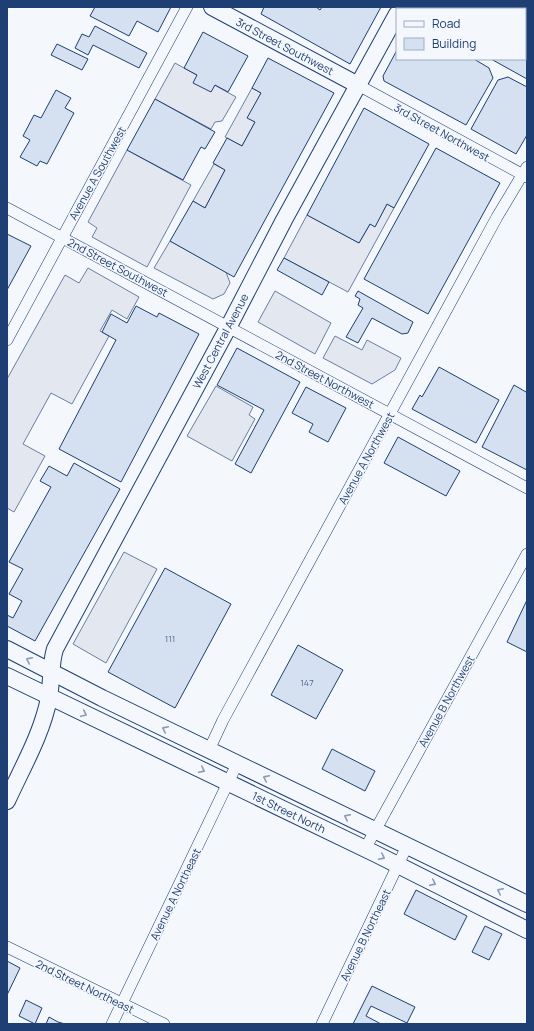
<svg xmlns="http://www.w3.org/2000/svg" width="534" height="1031" font-family="Manrope,sans-serif">
  <style>
    .parking { fill: #e3e8f0; stroke: #687fa3 }
    .building { fill: #d5e0f0; stroke: #1d3f73 }
    .lines { fill: none; stroke-linecap: round; stroke-linejoin: round }
    .street-casing { stroke: #1d3f73; stroke-width: 12 }
    .secondary-casing { stroke: #1d3f73; stroke-width: 18 }
    .street { stroke: #f4f7fb; stroke-width: 11 }
    .secondary { stroke: #f4f7fb; stroke-width: 16 }
    .oneway { stroke: #889bb7 }
    .labels { text-anchor: middle; dominant-baseline: central; stroke-width: 3; stroke-linejoin: round; paint-order: stroke }
    .number-label { font-size: 9px; fill: #4b6792 }
    .street-label { font-size: 11px; fill: #1d3f73; stroke: #f4f7fb }
  </style>
  <rect width="100%" height="100%" fill="#f4f7fb"/>
  <g class="parking">
    <polygon points="175,63 236,97 222,121 215,122 211,129 155,99"/>
    <polygon points="252,88 261,93 248,118 255,122 242,146 225,137"/>
    <polygon points="127,150 191,185 147,267 92,237 97,228 88,222"/>
    <polygon points="214,164 225,170 205,208 193,201"/>
    <polygon points="387,204 394,208 348,292 284,258 307,215 359,243 370,224 375,226"/>
    <polygon points="170,241 226,272 230,283 224,294 213,299 154,268"/>
    <polygon points="88,268 139,297 127,319 112,310 100,331 109,336 72,404 51,393 23,444 45,456 14,512 7,508 7,379 65,275 79,283"/>
    <polygon points="275,291 331,323 315,354 258,322"/>
    <polygon points="335,336 362,350 367,340 401,358 395,370 372,384 323,358"/>
    <polygon points="216,386 253,407 249,415 255,419 232,461 187,436"/>
    <polygon points="124,552 157,569 106,663 73,644"/>
  </g>
  <g class="building">
    <polygon points="95,7 171,7 158,32 137,21 129,36 90,16"/>
    <polygon points="264,7 316,7 320,10 322,7 381,7 350,64 261,14"/>
    <polygon points="420,7 523,7 527,9 527,79 491,59 525,59 525,9 419,9"/>
    <polygon points="95,26 147,53 139,68 93,45 88,55 75,48 82,34 89,37"/>
    <polygon points="203,32 248,56 228,92 215,85 211,92 193,83 197,75 184,68"/>
    <polygon points="57,44 88,59 82,70 51,55"/>
    <polygon points="397,50 397,59 474,59 489,68 493,78 466,125 384,81 383,76"/>
    <polygon points="268,58 334,93 234,277 170,241 193,201 205,208 225,170 213,163 227,138 242,146 255,122 247,118 261,93 252,88"/>
    <polygon points="508,77 527,87 527,135 516,154 471,129 498,80"/>
    <polygon points="56,90 71,98 65,108 74,113 47,164 40,161 37,166 20,157 30,140 23,136 34,115 41,118"/>
    <polygon points="155,99 215,132 205,149 201,147 183,180 127,150"/>
    <polygon points="364,108 429,144 394,208 387,204 375,227 370,224 359,243 307,215"/>
    <polygon points="436,148 500,183 428,314 364,279"/>
    <polygon points="7,234 31,246 7,290"/>
    <polygon points="284,258 329,282 322,295 277,270"/>
    <polygon points="358,291 413,322 408,333 402,334 372,318 358,343 346,337 363,308 358,305 360,299 355,296"/>
    <polygon points="136,306 157,317 159,313 199,334 121,482 59,449 116,340 102,332 111,314 127,323"/>
    <polygon points="237,348 300,382 251,473 235,464 264,410 217,385"/>
    <polygon points="439,367 499,400 476,443 412,409 420,395 422,397"/>
    <polygon points="514,385 526,392 527,390 527,470 482,447"/>
    <polygon points="306,387 346,408 328,442 309,432 313,424 292,413"/>
    <polygon points="398,437 460,471 446,496 384,463"/>
    <polygon points="74,463 120,489 35,641 7,626 7,615 13,618 22,601 9,594 23,569 9,562 51,487 40,481 49,466 67,476"/>
    <polygon points="165,568 231,604 175,708 108,672"/>
    <polygon points="527,600 527,652 507,642"/>
    <polygon points="298,645 343,670 316,719 271,695"/>
    <polygon points="332,749 375,771 365,791 322,769"/>
    <polygon points="416,890 467,916 455,940 404,914"/>
    <polygon points="485,926 502,934 489,960 472,952"/>
    <polygon points="7,961 20,968 7,995"/>
    <polygon points="372,986 415,1007 407,1023 371,1006 366,1016 381,1024 353,1024"/>
    <polygon points="26,1000 42,1008 35,1024 19,1016"/>
    <polygon points="49,1017 58,1022 65,1024 46,1024"/>
  </g>
  <g class="lines">
    <defs>
      <g id="street">
        <polyline points="358,85 527,177"/>
        <polyline points="7,208 527,488"/>
        <polyline points="7,340 187,7"/>
        <polyline points="209,750 223,720 497,217 527,167"/>
        <polyline points="365,849 527,554"/>
        <polyline points="7,947 164,1024"/>
        <polyline points="112,1024 237,764"/>
        <polyline points="322,1024 407,846"/>
      </g>
      <g id="secondary">
        <polyline points="212,7 358,85"/>
        <polyline points="7,649 102,698 527,904"/>
        <polyline points="7,676 376,854 527,930"/>
        <path d="M7 801C22 768 42 734 49 698 52 681 50 665 55 649L229 326 284 220 397 14"/>
      </g>
    </defs>
    <use href="#street" class="street-casing"/>
    <use href="#secondary" class="secondary-casing"/>
    <use href="#street" class="street"/>
    <use href="#secondary" class="secondary"/>
  </g>
  <defs><path id="oneway-chevron" d="M-2-3.5L2.5 0L-2 3.5" fill="none" stroke-width="1.6" stroke-linecap="round" stroke-linejoin="round"/></defs>
  <g class="oneway">
    <use href="#oneway-chevron" transform="translate(29 660) rotate(-154)"/>
    <use href="#oneway-chevron" transform="translate(84 714) rotate(25)"/>
    <use href="#oneway-chevron" transform="translate(165 729) rotate(-154)"/>
    <use href="#oneway-chevron" transform="translate(202 770) rotate(26)"/>
    <use href="#oneway-chevron" transform="translate(266 778) rotate(-154)"/>
    <use href="#oneway-chevron" transform="translate(347 817) rotate(-154)"/>
    <use href="#oneway-chevron" transform="translate(382 857) rotate(27)"/>
    <use href="#oneway-chevron" transform="translate(433 883) rotate(26)"/>
    <use href="#oneway-chevron" transform="translate(500 891) rotate(-154)"/>
  </g>
  <g class="labels">
    <g class="number-label">
      <text x="170" y="638">111</text>
      <text x="307" y="682">147</text>
    </g>
    <g class="street-label">
      <text transform="translate(285 46) rotate(28)">3rd Street Southwest</text>
      <text transform="translate(442 132) rotate(29)">3rd Street Northwest</text>
      <text transform="translate(97 173) rotate(-61)">Avenue A Southwest</text>
      <text transform="translate(118 267) rotate(28)">2nd Street Southwest</text>
      <text transform="translate(220 341) rotate(-62)">West Central Avenue</text>
      <text transform="translate(325 379) rotate(28)">2nd Street Northwest</text>
      <text transform="translate(366 458) rotate(-61)">Avenue A Northwest</text>
      <text transform="translate(446 701) rotate(-61)">Avenue B Northwest</text>
      <text transform="translate(289 812) rotate(26)">1st Street North</text>
      <text transform="translate(175 894) rotate(-64)">Avenue A Northeast</text>
      <text transform="translate(365 935) rotate(-64)">Avenue B Northeast</text>
      <text transform="translate(85 986) rotate(26)">2nd Street Northeast</text>
    </g>
  </g>
  <rect width="534" height="1031" fill="none" stroke="#1d3f73" stroke-width="16"/>
  <rect x="396" y="8" width="130" height="52" fill="#f4f7fb" stroke="#9eadc5"/>
  <rect x="404" y="21" width="20" height="6" fill="#f4f7fb" stroke="#9eadc5"/>
  <text x="432" y="28" font-size="12" fill="#1d3f73">Road</text>
  <rect x="404" y="38" width="20" height="12" fill="#d5e0f0" stroke="#9eadc5"/>
  <text x="432" y="48" font-size="12" fill="#1d3f73">Building</text>
</svg>
